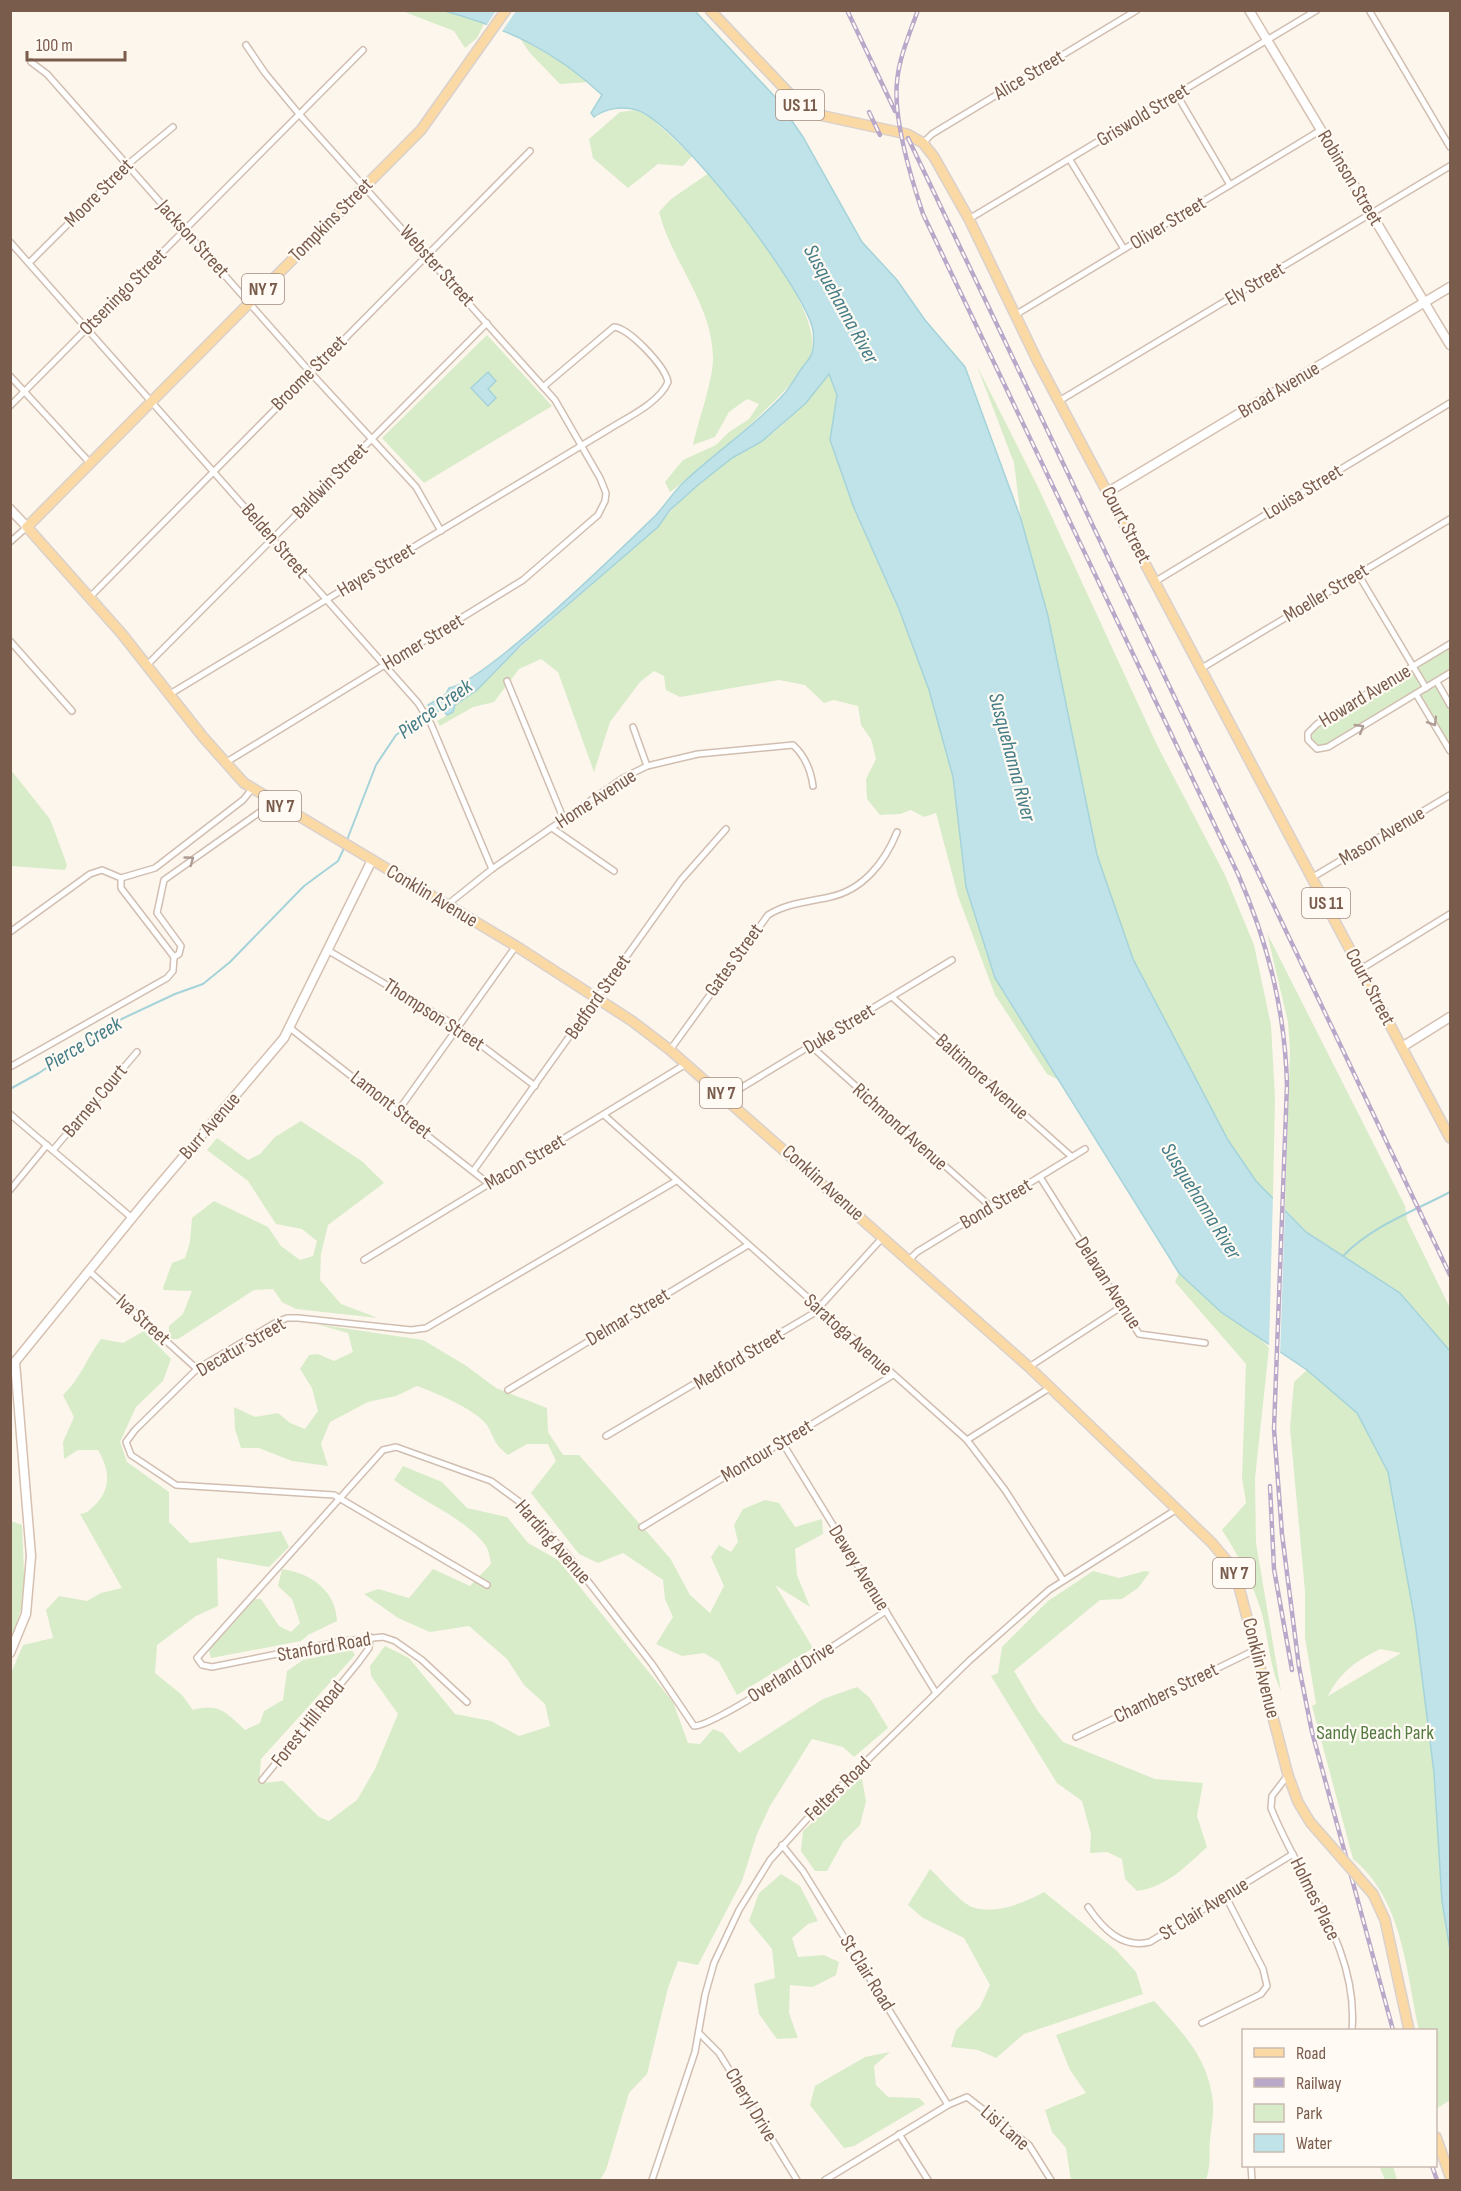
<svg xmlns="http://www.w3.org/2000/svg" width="1461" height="2191" font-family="'Sofia Sans Condensed',sans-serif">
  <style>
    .green { fill: #d8ecc9; fill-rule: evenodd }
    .water { fill: #bfe3e8; stroke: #a5d3da; stroke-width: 1.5 }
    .pier { fill: #fdf6ec }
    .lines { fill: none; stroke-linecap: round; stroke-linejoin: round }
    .stream { stroke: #a5d3da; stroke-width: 2 }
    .street-casing { stroke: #d1beb0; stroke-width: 8 }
    .secondary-casing { stroke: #d6c0b0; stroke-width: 11 }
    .primary-casing { stroke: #dad1cd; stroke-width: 12 }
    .street { stroke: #fff; stroke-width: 5 }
    .secondary { stroke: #fff; stroke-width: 8 }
    .primary { stroke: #fbd9a5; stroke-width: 9 }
    .rail-casing { stroke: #b9a8c9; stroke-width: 4.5 }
    .rail { stroke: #fffaf3; stroke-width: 2; stroke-dasharray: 7; stroke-linecap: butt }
    .primary-bridge-casing { stroke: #dad1cd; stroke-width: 12; stroke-linecap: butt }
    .primary-bridge { stroke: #fbd9a5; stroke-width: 9 }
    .oneway { stroke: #af9d94 }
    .labels { text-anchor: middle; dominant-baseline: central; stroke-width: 4.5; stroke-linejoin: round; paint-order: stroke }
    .shield { fill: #fffaf3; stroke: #a28b7f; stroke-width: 1.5 }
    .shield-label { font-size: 18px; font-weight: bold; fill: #7a5c4d }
    .street-label { font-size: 20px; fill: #7a5c4d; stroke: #fffaf3 }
    .park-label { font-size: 20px; fill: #537a41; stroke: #fffaf3 }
    .water-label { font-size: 21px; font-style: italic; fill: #437c86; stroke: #fffaf3 }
  </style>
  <rect width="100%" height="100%" fill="#fdf6ec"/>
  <g class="green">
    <polygon points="402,11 445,11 485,22 477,38 465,48 454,31"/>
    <polygon points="520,38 574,69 588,82 560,84 529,52"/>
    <polygon points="637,110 651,118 692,156 683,166 658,164 628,188 593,158 589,139 620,112"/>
    <path d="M709 173C738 210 820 305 812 352 808 379 697 473 670 492L665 482 683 460 716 445 729 432 749 419 759 404 747 399 729 412 715 437 693 445C698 421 713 381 713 359 713 304 672 263 659 212L671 199Z"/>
    <polygon points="487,335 552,406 424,483 382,438"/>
    <polygon points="977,366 1038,487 1157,745 1225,875 1254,945 1271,1025 1275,1098 1273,1198 1256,1181 1228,1140 1133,959 1097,855 1048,616 1021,519 1014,463"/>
    <path d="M829 373 837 395 830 440 854 508 899 609 929 690 953 777 966 887 995 978 1059 1080 1047 1074 995 995 958 896 936 813 924 817 911 810 900 814 880 815 867 799 866 779 876 759 871 739 861 725 858 706 834 700 824 703 805 685 779 680 680 697 666 690 664 676 654 671 640 682 610 722 594 772 558 672 541 659 519 669 494 702 473 707 440 726 437 721 453 712 454 705 658 527C677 501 705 476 732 458 741 452 752 448 761 442 787 424 809 398 829 373Z"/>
    <polygon points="1450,645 1450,674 1437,682 1450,705 1450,751 1416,695 1319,750 1309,742 1309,732"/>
    <polygon points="10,769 50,819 67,865 65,870 11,866"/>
    <polygon points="1267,933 1405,1206 1407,1220 1450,1308 1450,1351 1400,1293 1307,1232 1285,1210 1290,1051 1288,1022"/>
    <polygon points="301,1121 363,1162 384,1183 328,1225 321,1254 320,1280 341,1304 378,1318 296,1309 282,1302 273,1289 254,1290 178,1339 169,1339 169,1326 183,1314 192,1291 164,1290 163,1288 172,1263 185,1258 190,1242 192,1218 214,1201 268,1227 281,1246 300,1260 313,1256 317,1241 302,1229 276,1224 248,1181 207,1150 217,1138 248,1160 260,1154 275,1137"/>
    <path d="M1179 1273 1221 1312 1260 1338 1269 1348 1255 1478 1256 1543 1281 1691C1269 1666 1269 1640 1262 1614 1254 1586 1238 1554 1222 1530L1246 1503 1242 1477 1246 1364 1175 1282Z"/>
    <path d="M316 1324 423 1340 465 1365 496 1388 547 1408 548 1432 563 1455H579L670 1558 690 1595 710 1613 724 1586 711 1557 719 1545 731 1552 738 1542 734 1525 743 1509 765 1500 779 1503 795 1527 822 1519 823 1534 795 1549 797 1575 810 1607 775 1585 813 1648 737 1695 719 1662 704 1653 682 1656 656 1644 673 1617 665 1599 663 1580 623 1553 598 1563 579 1554 531 1493 556 1461 548 1444H527L508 1455C492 1442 496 1440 487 1425 475 1409 436 1393 417 1386L396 1396 368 1402 330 1422 321 1444 328 1466 292 1461 259 1448H241L235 1429 234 1407 255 1417 278 1413 290 1423 305 1429 318 1411 312 1388 300 1369 309 1355 318 1354 334 1361 353 1352 348 1333Z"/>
    <path d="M144 1331 171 1359 163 1381 136 1407 120 1442 127 1462 169 1492V1522L190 1543 281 1531 289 1547 269 1567 217 1558 218 1606 196 1616 157 1645 155 1673 182 1695 193 1710C220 1703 225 1712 245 1730L260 1723 264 1711 283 1700 287 1671 303 1660 352 1650 355 1655 261 1759 259 1783 283 1781 319 1817 329 1821 357 1800 375 1769 398 1714 371 1676 370 1666 385 1646 409 1658 455 1714 491 1721 519 1736 550 1726 545 1704 524 1685 507 1659 469 1626 430 1632 398 1618 364 1594 378 1589 409 1598 433 1569 470 1586 491 1564C490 1559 489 1551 486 1546 467 1519 421 1501 394 1480L403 1466 442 1482 467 1508 507 1517 528 1543 558 1560 673 1702 688 1743 700 1744 713 1729 723 1733 739 1753 823 1699 857 1687 870 1698 888 1728 854 1757 843 1747 812 1739 770 1806 757 1834 742 1881 698 1965 678 1961 668 1988 647 2074 629 2093 606 2170 600 2180H11V1673L23 1645 53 1638 46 1610 59 1596 87 1601 101 1593 122 1588 80 1514C88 1513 91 1509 96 1504 112 1487 109 1469 98 1450H78L64 1459 63 1442 74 1417 63 1395C81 1378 86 1359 101 1339L123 1343Z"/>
    <path d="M1307 1370 1357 1413 1388 1472 1415 1621 1434 1773 1442 1901 1450 1950V2100L1436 2109V2030H1419C1406 1971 1403 1900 1353 1859L1312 1706 1316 1704 1305 1637V1591L1290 1428 1294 1382ZM1380 1649 1401 1653 1328 1696C1340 1672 1356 1661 1380 1649Z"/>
    <polygon points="11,1521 22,1525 25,1597 11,1640"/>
    <path d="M282 1569C311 1573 336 1591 337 1621L308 1635 301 1641 211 1658 209 1650 255 1599H261L279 1626 291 1632 300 1623 292 1599 278 1586Z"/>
    <path d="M1093 1571 1119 1578 1145 1571 1150 1572 1138 1588 1122 1599 1100 1600 1014 1671 1037 1710 1063 1742 1155 1779 1203 1783 1197 1816 1207 1847C1186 1866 1167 1887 1137 1891L1125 1879 1122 1859 1107 1852 1090 1853 1091 1834 1082 1801 1057 1783 991 1676 998 1673 1002 1647 1048 1601Z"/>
    <polygon points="859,1779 862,1779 866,1801 860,1825 843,1842 827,1871 815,1871 801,1851 803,1831"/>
    <path d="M930 1869C940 1878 961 1903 972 1907 997 1915 1023 1903 1044 1892L1117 1951 1136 1972 1143 1994 1024 2034 996 2058 978 2050 951 2047 956 2030 980 2007 990 1985 964 1938 923 1918 908 1905Z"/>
    <polygon points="781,1874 800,1886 818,1921 808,1924 792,1938 798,1957 824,1955 839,1962 836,1975 813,1987 790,1985 789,2013 798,2038 777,2039 759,2014 754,1984 775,1978 772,1949 749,1921 759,1893"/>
    <path d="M1154 2001C1182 2032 1209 2058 1213 2103 1214 2115 1211 2128 1210 2140 1209 2155 1211 2166 1206 2180H1071L1066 2148 1052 2132 1045 2110 1086 2093 1070 2070 1056 2035Z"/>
    <polygon points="890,2052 874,2066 876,2085 888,2097 919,2098 925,2104 854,2146 844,2148 810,2105 815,2086 865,2057"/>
    <polygon points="1379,2166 1393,2166 1397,2180 1385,2180"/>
  </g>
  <g class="water">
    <path d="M445 11H695L777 99 803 137 862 242 897 280 925 320 965 367 1021 519 1048 616 1097 855 1133 959 1228 1140 1256 1181 1306 1232 1400 1293 1450 1351V1950L1442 1901 1434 1773 1415 1621 1388 1472 1357 1413 1307 1370 1221 1312 1179 1273 995 978 966 887 953 777 929 690 899 609 854 508 830 440 837 395 829 374 806 403 761 442 732 458 698 485 670 510 658 527 520 646 477 690 455 705 453 712 447 715 442 709 433 715 428 705 446 694 449 688C487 681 621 549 656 515 666 504 674 491 685 481 716 452 756 425 784 394 791 386 796 376 802 368 805 363 811 358 812 353 814 348 814 336 813 330 804 287 679 124 637 110 622 106 606 108 594 117L591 113 602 95C556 51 506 28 445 11Z"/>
    <polygon points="488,372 496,381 488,389 496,398 488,406 471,388"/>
  </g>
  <g class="pier">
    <polygon points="496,11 516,11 501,33 486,26"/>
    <polygon points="1273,1194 1285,1206 1280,1356 1269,1348"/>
  </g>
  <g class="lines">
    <g class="stream">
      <polyline points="347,840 376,765 396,735 431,710"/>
      <polyline points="10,1089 39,1073 113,1023 175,994 203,984 230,962 304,886 338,861 345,846"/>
      <path d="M1343 1256C1372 1226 1414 1211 1450 1192"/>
    </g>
    <defs>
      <g id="street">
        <polyline points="1369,10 1450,147"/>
        <polyline points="31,62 47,74 310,372 416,487 441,531"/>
        <polyline points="1177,95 1230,185"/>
        <polyline points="923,143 932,134 1137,10"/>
        <polyline points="1070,160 1124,249"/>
        <polyline points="969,219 1317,10"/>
        <polyline points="10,242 418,703 431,724 492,869"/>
        <polyline points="29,263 127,165 173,127"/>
        <polyline points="1015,315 1321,130"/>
        <polyline points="10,376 90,463"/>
        <polyline points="1059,401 1450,166"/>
        <polyline points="10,406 363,50"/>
        <polyline points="10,542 27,527"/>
        <polyline points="1358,574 1426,688"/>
        <polyline points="1156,581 1450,403"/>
        <polyline points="90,597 530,151"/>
        <polyline points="10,641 72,711"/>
        <polyline points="1450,644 1317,724 1308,733 1308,740 1317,749 1328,747 1450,673"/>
        <polyline points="147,665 487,323"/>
        <polyline points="1202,668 1450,519"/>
        <polyline points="507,681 564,820"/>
        <polyline points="1437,682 1450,705"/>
        <path d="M170 694 609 429C628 417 659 403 668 382 665 366 629 328 614 327L543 387"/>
        <polyline points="1416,694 1450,751"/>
        <polyline points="633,727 647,766"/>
        <polyline points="225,763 523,580 598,515 605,501 606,493 600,478 555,400 299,114 265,73 246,45"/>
        <polyline points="552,828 614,871"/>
        <polyline points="1313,877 1450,795"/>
        <polyline points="121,878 155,868 243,800 252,789"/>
        <polyline points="121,878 121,888 174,957"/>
        <path d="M447 905 492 869 623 778 647 766 698 754 793 745C805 756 811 771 813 786"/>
        <polyline points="10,932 90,874 102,870 121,878"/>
        <polyline points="329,951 453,1024 535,1086"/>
        <polyline points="174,957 179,954 181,946 157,913 164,880 274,802"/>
        <polyline points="1361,969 1450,914"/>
        <polyline points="892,997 1072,1157"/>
        <polyline points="290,1028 489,1184"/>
        <polyline points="811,1046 991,1207"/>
        <path d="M670 1050 768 915C787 903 808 902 830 897 863 890 885 862 897 832"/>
        <polyline points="10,1067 167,978 173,971 174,957"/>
        <polyline points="726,1097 952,960"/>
        <polyline points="398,1111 516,946"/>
        <polyline points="10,1114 132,1218"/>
        <polyline points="604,1115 967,1440 1005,1490 1063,1580"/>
        <polyline points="53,1150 137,1052"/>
        <polyline points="474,1170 681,880 726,829"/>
        <polyline points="1040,1177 1139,1334 1205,1343"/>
        <polyline points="10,1190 47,1145"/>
        <polyline points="364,1260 686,1064"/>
        <polyline points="909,1260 917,1252 1085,1149"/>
        <polyline points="89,1271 197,1369"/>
        <polyline points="1029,1367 1121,1307"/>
        <polyline points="508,1390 748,1245"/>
        <polyline points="606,1436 814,1313 883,1237"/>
        <polyline points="967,1440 1051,1387"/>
        <polyline points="782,1442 936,1693"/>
        <polyline points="642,1527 893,1375"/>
        <polyline points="487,1585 334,1495 176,1485 131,1455 126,1442 135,1430 197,1369 275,1323 287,1318 298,1318 411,1330 426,1328 676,1181"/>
        <path d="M467 1702 422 1660 395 1641 383 1637 343 1641 212 1667 202 1665 197 1658 383 1450 396 1447 491 1481 521 1503 570 1558 652 1664 694 1726C716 1727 858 1629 886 1611"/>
        <polyline points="1076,1737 1255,1650"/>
        <path d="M1288 1775 1272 1796 1271 1808C1300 1882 1359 1947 1352 2030"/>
        <polyline points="262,1780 358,1663 369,1648 370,1637"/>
        <polyline points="782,1845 803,1871 948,2105"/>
        <path d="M1088 1907C1103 1929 1122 1949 1150 1942L1293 1854"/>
        <polyline points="1202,2023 1261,1994 1267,1986 1263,1969 1226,1897"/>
        <polyline points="699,2033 719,2053 797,2180"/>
        <polyline points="899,2134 928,2180"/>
        <polyline points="1251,2166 1252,2180"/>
        <polyline points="652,2180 695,2052 705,1995 714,1963 739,1910 770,1860 807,1819 969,1661 1049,1590 1177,1509"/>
        <polyline points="825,2180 948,2105 967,2097 1029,2145 1051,2180"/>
      </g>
      <g id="secondary">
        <polyline points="1249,10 1450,345"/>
        <polyline points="1108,492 1450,287"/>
        <polyline points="10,509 27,527"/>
        <polyline points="1402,1047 1450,1017"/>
        <polyline points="10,1368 145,1202 284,1038 372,860"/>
        <polyline points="10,1653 26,1614 31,1556 15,1362"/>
      </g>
      <g id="primary">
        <polyline points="506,10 421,130 27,527 122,634 203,737 244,783 516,946 632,1021 670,1050 1029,1367 1212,1543 1227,1561 1238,1583 1288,1775 1298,1802 1310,1822"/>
        <polyline points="710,10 802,107 824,116 907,134 923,143 934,157 969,219 1038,362 1450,1138"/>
        <polyline points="1373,1894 1385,1920 1409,2030"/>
        <polyline points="1436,2137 1450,2176"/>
      </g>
    </defs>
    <use href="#street" class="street-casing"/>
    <use href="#secondary" class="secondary-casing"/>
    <use href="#primary" class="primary-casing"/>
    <use href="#street" class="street"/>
    <use href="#secondary" class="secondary"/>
    <use href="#primary" class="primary"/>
    <defs>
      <g id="rail">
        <polyline points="847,10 895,111"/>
        <path d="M918 10C910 33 899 57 897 82 893 119 911 178 923 214L1238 874C1268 943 1285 1010 1287 1085L1274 1429 1282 1534 1299 1667 1312 1732 1393 2030"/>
        <polyline points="869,112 880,135"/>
        <polyline points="908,138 1450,1275"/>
        <polyline points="1270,1486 1274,1569 1292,1670"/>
        <polyline points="1432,2166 1437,2180"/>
      </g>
    </defs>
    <use href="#rail" class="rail-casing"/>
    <use href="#rail" class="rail"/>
    <defs>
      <polyline id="primary-bridge" points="1310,1822 1373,1894"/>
    </defs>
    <use href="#primary-bridge" class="primary-bridge-casing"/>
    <use href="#primary-bridge" class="primary-bridge"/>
  </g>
  <defs><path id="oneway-chevron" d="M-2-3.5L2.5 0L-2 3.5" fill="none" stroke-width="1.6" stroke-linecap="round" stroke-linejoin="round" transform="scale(1.5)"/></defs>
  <g class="oneway">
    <use href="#oneway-chevron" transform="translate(1433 722) rotate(59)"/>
    <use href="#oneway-chevron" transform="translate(1360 728) rotate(-31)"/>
    <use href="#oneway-chevron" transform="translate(190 860) rotate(-36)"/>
  </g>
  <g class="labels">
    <g class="shield">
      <rect x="776" y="90" width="48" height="30" rx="4.5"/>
      <rect x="242" y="274" width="42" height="30" rx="4.5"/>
      <rect x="259" y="791" width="42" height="30" rx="4.5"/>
      <rect x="1302" y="888" width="48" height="30" rx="4.5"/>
      <rect x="700" y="1078" width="42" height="30" rx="4.5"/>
      <rect x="1213" y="1558" width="42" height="30" rx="4.5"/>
    </g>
    <g class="shield-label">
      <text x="800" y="105">US 11</text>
      <text x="263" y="289">NY 7</text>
      <text x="280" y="806">NY 7</text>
      <text x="1326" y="903">US 11</text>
      <text x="721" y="1093">NY 7</text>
      <text x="1234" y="1573">NY 7</text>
    </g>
    <g class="street-label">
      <text transform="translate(1029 75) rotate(-31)">Alice Street</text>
      <text transform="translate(1143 115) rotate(-31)">Griswold Street</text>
      <text transform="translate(1350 178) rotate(59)">Robinson Street</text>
      <text transform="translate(99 193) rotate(-45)">Moore Street</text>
      <text transform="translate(331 220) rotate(-45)">Tompkins Street</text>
      <text transform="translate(1168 223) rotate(-31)">Oliver Street</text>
      <text transform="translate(193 239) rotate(48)">Jackson Street</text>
      <text transform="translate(437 266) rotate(48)">Webster Street</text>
      <text transform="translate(1255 284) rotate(-31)">Ely Street</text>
      <text transform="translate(123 292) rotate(-45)">Otseningo Street</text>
      <text transform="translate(309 373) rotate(-45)">Broome Street</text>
      <text transform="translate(1279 390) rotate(-31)">Broad Avenue</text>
      <text transform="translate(330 481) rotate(-45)">Baldwin Street</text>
      <text transform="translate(1303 492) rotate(-31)">Louisa Street</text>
      <text transform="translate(1126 525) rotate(62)">Court Street</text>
      <text transform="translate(275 541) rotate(49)">Belden Street</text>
      <text transform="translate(376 570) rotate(-31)">Hayes Street</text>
      <text transform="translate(1326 593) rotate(-31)">Moeller Street</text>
      <text transform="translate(423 642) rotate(-31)">Homer Street</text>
      <text transform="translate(1365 696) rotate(-31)">Howard Avenue</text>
      <text transform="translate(596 799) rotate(-33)">Home Avenue</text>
      <text transform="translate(1382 836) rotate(-31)">Mason Avenue</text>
      <text transform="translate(432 896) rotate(31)">Conklin Avenue</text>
      <text transform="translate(734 960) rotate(-54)">Gates Street</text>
      <text transform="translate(1370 987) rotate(62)">Court Street</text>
      <text transform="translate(598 997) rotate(-55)">Bedford Street</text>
      <text transform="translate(434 1015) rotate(33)">Thompson Street</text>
      <text transform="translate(839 1029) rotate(-31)">Duke Street</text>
      <text transform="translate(982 1077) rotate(42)">Baltimore Avenue</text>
      <text transform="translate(95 1101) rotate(-50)">Barney Court</text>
      <text transform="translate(391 1105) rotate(38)">Lamont Street</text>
      <text transform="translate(210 1126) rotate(-49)">Burr Avenue</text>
      <text transform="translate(900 1127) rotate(42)">Richmond Avenue</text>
      <text transform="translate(525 1162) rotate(-31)">Macon Street</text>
      <text transform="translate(823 1183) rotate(42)">Conklin Avenue</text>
      <text transform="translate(996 1204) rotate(-31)">Bond Street</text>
      <text transform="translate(1108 1283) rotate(57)">Delavan Avenue</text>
      <text transform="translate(628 1317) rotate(-31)">Delmar Street</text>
      <text transform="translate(143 1320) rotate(42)">Iva Street</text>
      <text transform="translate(848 1335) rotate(42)">Saratoga Avenue</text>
      <text transform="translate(241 1347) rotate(-30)">Decatur Street</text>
      <text transform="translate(739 1359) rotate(-31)">Medford Street</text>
      <text transform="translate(767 1451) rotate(-31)">Montour Street</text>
      <text transform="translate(553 1542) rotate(49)">Harding Avenue</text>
      <text transform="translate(859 1568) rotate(58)">Dewey Avenue</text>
      <text transform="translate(324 1647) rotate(-10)">Stanford Road</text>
      <text transform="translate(1261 1668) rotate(76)">Conklin Avenue</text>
      <text transform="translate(791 1672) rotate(-32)">Overland Drive</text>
      <text transform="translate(1166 1693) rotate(-26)">Chambers Street</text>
      <text transform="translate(308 1724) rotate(-51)">Forest Hill Road</text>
      <text transform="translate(838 1789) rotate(-44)">Felters Road</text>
      <text transform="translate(1315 1899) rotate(64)">Holmes Place</text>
      <text transform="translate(1204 1909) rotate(-32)">St Clair Avenue</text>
      <text transform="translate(867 1973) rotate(58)">St Clair Road</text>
      <text transform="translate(751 2105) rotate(59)">Cheryl Drive</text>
      <text transform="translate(1005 2128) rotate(41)">Lisi Lane</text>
    </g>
    <g class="park-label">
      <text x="1375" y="1733">Sandy Beach Park</text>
    </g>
    <g class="water-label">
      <text transform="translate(841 304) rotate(61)">Susquehanna River</text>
      <text transform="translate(435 709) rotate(-36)">Pierce Creek</text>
      <text transform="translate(1012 757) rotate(75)">Susquehanna River</text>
      <text transform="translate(83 1044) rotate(-31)">Pierce Creek</text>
      <text transform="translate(1201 1201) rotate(58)">Susquehanna River</text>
    </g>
  </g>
  <rect width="1461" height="2191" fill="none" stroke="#7a5c4d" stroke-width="24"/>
  <rect x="1242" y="2029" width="195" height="138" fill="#fffaf3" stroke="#cabbb1" stroke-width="1.5"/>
  <rect x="1254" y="2048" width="30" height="9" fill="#fbd9a5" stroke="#cabbb1" stroke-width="1.5"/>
  <text x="1296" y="2059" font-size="18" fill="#7a5c4d">Road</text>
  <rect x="1254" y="2078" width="30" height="9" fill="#b9a8c9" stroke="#cabbb1" stroke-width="1.5"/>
  <text x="1296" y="2089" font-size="18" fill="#7a5c4d">Railway</text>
  <rect x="1254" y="2104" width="30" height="18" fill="#d8ecc9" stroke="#cabbb1" stroke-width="1.5"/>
  <text x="1296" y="2119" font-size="18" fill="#7a5c4d">Park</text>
  <rect x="1254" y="2134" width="30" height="18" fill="#bfe3e8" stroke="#cabbb1" stroke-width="1.5"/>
  <text x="1296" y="2149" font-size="18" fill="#7a5c4d">Water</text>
  <path d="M27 51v9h98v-9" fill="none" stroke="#7a5c4d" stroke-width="3"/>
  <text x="36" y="51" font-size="18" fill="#7a5c4d" stroke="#fffaf3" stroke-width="4.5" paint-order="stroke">100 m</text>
</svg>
